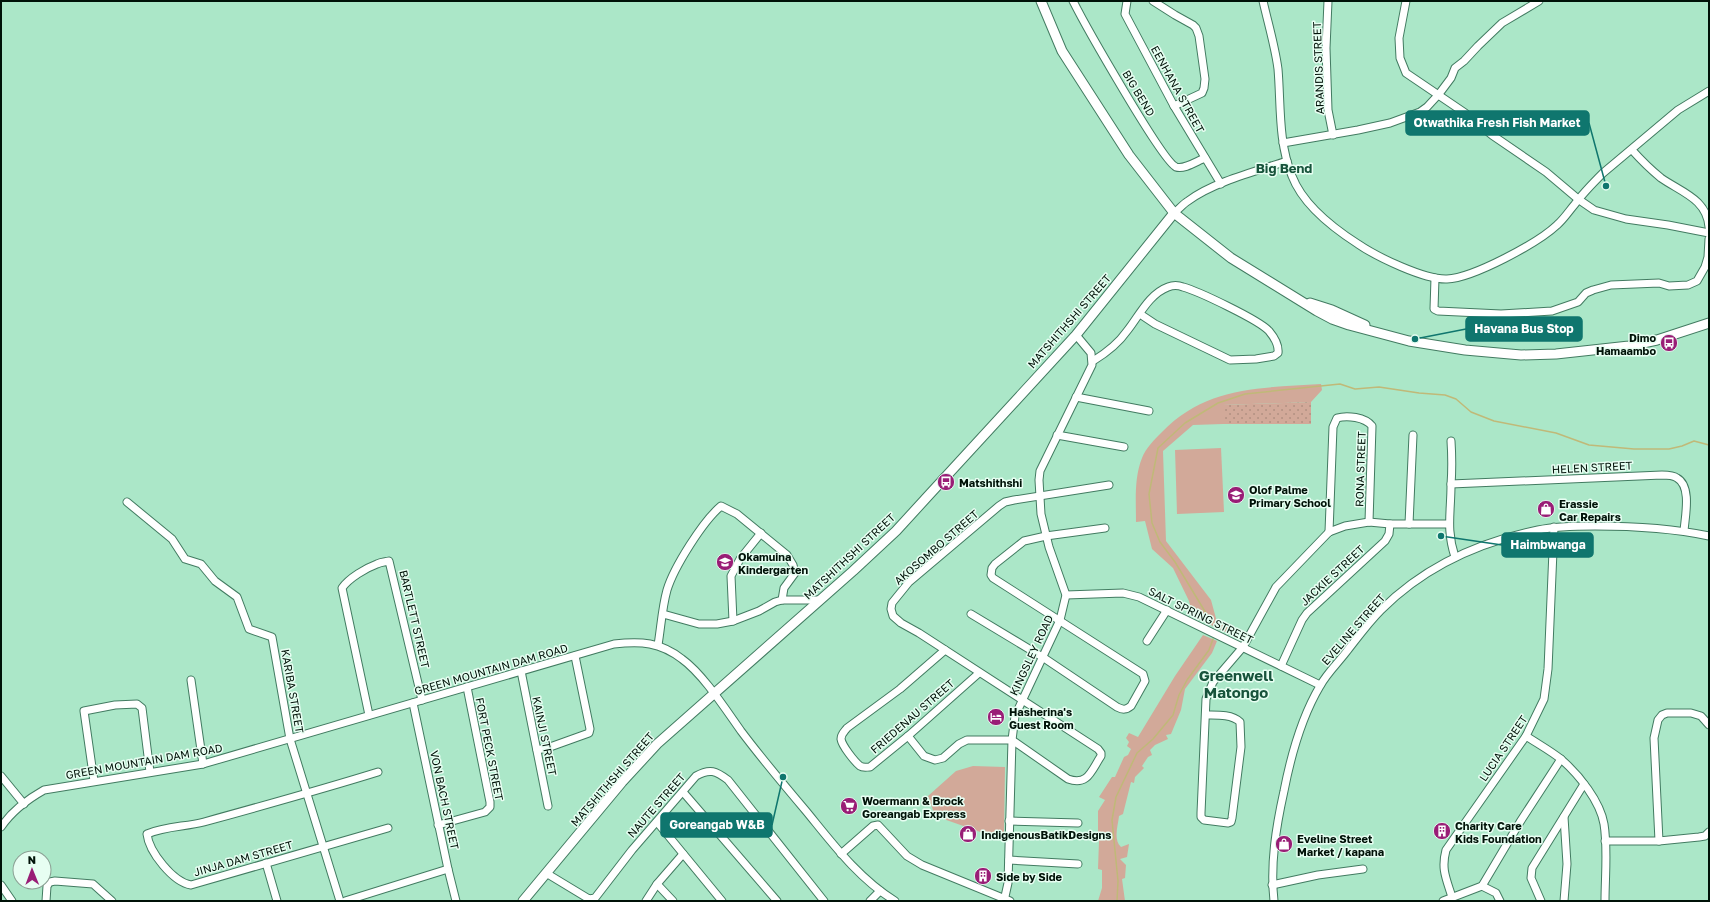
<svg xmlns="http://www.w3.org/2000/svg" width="1710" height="902" font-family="'Golos Text',sans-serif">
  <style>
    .grass { fill: #d2a999 }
    .garden { fill: url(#garden-dots) }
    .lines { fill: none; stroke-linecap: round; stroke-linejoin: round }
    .stream { stroke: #c0b978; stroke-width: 1.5 }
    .minor-casing { stroke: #427b61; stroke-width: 9 }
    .major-casing { stroke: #427b61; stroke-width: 11 }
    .minor { stroke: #fff; stroke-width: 7 }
    .major { stroke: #fff; stroke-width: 9 }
    .labels { text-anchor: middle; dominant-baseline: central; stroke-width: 3; stroke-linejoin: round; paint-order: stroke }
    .street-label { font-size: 11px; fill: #001208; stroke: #e7fef2 }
    .poi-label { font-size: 11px; font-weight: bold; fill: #001208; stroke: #e7fef2; text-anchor: start }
    .quarter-label { font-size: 13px; font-weight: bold; fill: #17533b; stroke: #e7fef2 }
    .district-label { font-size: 15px; font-weight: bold; fill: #17533b; stroke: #e7fef2 }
    .leader { fill: none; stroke: #0f766e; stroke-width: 1.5 }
    .callout-dot { fill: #0f766e; stroke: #e7fef2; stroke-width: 1.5 }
    .callout { fill: #0f766e; stroke: #0f766e; stroke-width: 1.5 }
    .callout-label { font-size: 12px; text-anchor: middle; font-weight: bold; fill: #fff }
  </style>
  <defs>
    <pattern id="garden-dots" width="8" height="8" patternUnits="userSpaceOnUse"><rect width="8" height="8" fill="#d2a999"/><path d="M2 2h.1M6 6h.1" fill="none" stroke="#b29082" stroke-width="1.8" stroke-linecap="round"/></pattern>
  </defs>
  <rect width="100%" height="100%" fill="#abe7c8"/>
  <g class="grass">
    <path d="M1321 384 1322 390 1311 402 1223 405V424L1193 425 1163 451 1166 541 1211 600 1217 622 1230 628 1227 633 1193 616 1189 601 1173 568 1152 549 1145 521 1136 522C1136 501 1134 478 1142 458 1146 448 1154 440 1162 432 1206 386 1262 388 1321 384Z"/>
    <polygon points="1221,448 1224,512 1177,514 1175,450"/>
    <path d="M1203 635 1217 641 1212 653 1185 689 1181 710 1171 734 1166 735 1168 739 1155 745 1150 750 1152 755 1148 757 1142 766 1144 768 1135 777 1134 783 1131 782 1123 814 1119 816C1118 826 1113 839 1121 847L1129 844 1127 857 1120 859 1126 865 1125 878 1122 879 1125 901H1098L1102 888V870L1098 869 1099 841 1095 838 1098 833V811L1105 800 1099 797 1112 777H1115L1124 757 1128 755 1131 749 1127 746 1129 742 1126 738 1129 733 1138 737 1175 676Z"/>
    <polygon points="973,766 1005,767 1004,834 986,834 935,816 928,796 956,771"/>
  </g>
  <polygon class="garden" points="1311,402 1311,424 1223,424 1223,405"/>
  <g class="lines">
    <g class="stream">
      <polyline points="1212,623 1175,562 1160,542 1152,523 1149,494 1158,448 1185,423 1218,403 1245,394 1340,384 1355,389 1379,387 1419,393 1445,395 1456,399 1471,412 1494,421 1556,433 1589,445 1634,449 1669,449 1682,446 1694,441 1709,445"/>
      <polyline points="1117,901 1118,881 1112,820 1116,797 1137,753 1153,739 1173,715 1179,695 1187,680 1209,650 1213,639"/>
    </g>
    <defs>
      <g id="minor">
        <path d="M1073 1C1084 23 1162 161 1176 167 1184 170 1197 161 1205 158"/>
        <polyline points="1127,1 1125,14 1174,106 1221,184"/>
        <polyline points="1153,1 1175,15 1193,25 1196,28 1199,36 1205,79 1204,88 1202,93 1174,106"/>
        <path d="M1263 1C1268 23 1275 46 1278 69 1281 104 1278 142 1292 176 1303 205 1333 228 1358 244 1377 257 1425 280 1447 279 1473 278 1538 243 1557 225 1564 219 1569 211 1575 204 1583 193 1593 183 1603 173L1678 110 1709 91"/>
        <polyline points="1328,1 1326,48 1328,110 1333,135"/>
        <polyline points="1406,1 1399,38 1400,58 1406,73 1465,113 1492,135 1546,172 1578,199 1594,210 1626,219 1668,225 1709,233"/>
        <polyline points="1283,143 1358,130 1390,123 1420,112 1427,107 1439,94 1451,78 1455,68 1464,61 1478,46 1502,23 1539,1"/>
        <path d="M1632 150C1641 160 1650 169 1661 178 1681 192 1707 199 1709 227"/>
        <path d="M1174 213C1179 209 1183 204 1188 201 1213 182 1257 171 1287 161"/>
        <polyline points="1435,278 1434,309 1438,311 1501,314 1552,311 1578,302 1586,293 1593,290 1611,285 1659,283 1669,286 1688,285 1697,281 1705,267 1708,257 1709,239"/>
        <path d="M1093 361C1106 353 1118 344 1127 331 1139 316 1149 294 1168 287 1173 285 1178 285 1183 287 1198 291 1259 320 1269 331 1274 337 1279 345 1278 353L1274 356 1256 359 1230 360 1155 324 1140 314"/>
        <polyline points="1076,397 1149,411"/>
        <polyline points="1057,435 1124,447"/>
        <path d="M1451 441C1452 456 1452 471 1451 485 1451 512 1446 530 1455 557"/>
        <path d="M1451 484 1662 475C1667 475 1673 475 1677 478 1692 486 1685 517 1684 531"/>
        <polyline points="127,502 172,539 185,559 201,564 215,581 237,597 249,629 272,637 290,739 340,901"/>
        <polyline points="1409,524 1413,435"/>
        <path d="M1329 532 1333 427 1337 418C1347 415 1365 417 1372 426L1369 522"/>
        <polyline points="1066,595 1123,593 1139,597 1320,685"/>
        <polyline points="663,614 699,624 717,624 733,621 759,611 775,602 782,600 819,600"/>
        <path d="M971 614 1044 658 1117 707C1123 710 1126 710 1131 706L1145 681 1143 674 993 578 991 575 992 568 995 564 1024 541 1046 536 1105 528"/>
        <polyline points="733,621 731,576 740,559 761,533"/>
        <polyline points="1147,641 1167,610"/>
        <path d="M658 645C661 627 662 608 667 590 674 567 703 521 721 506L737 514 787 555 793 565 795 573 784 588 782 600"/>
        <path d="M945 650 900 689 847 728C844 732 841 734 841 739 842 746 855 762 860 766 863 768 866 767 870 767L908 736 979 673"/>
        <polyline points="1281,666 1302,620 1307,613 1385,541 1389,534 1390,524"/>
        <polyline points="521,671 548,806"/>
        <polyline points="191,680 203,764"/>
        <polyline points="413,703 448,869 456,901"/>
        <path d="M369 715 342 588C349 578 366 568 377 564 381 562 385 562 389 561L422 700"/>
        <path d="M1206 715C1216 715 1232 714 1240 722L1241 747 1232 818 1231 822 1228 823 1204 820 1201 817V813L1206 699 1213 682 1243 647 1276 587 1329 532 1345 526 1369 522 1390 524H1448"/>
        <polyline points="1709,725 1701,716 1691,713 1667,713 1662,715 1658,720 1654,738 1659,841 1699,837 1705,836 1709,832"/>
        <path d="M908 736 924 756 935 760 943 758 959 744 967 740H1012L1068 779C1088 786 1091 771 1101 756V753L1098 749 919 633 901 623 893 616 891 609 892 603 909 582 999 506 1005 502 1014 500 1109 485"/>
        <path d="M1526 736C1538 744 1551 751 1562 760 1579 775 1600 801 1604 824 1608 849 1605 876 1605 901"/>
        <polyline points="537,750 550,747 589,733 590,729 575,656"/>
        <path d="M378 772C320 790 262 806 204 822 185 827 166 826 147 834 149 852 173 882 191 885L388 828"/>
        <polyline points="1,776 24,804"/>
        <polyline points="94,781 84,711 115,705 137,704 142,708 150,772"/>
        <polyline points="683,792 777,901"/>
        <polyline points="1564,817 1567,864 1564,901"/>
        <polyline points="1009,821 1078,823"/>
        <polyline points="657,822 722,901"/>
        <polyline points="438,825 485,812 490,807 490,802 467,687"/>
        <path d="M1 827C12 811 28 799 44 790L203 764 614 644C641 641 660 642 682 659 703 674 726 710 741 731 762 759 784 785 806 811 833 844 858 878 895 901"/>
        <polyline points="1605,841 1659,841"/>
        <polyline points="841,854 873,826 878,825 907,856 922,865 1010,901"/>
        <polyline points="1009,860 1078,864"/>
        <polyline points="266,863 277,901"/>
        <path d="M546 873 589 899 595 898 632 850 696 776C710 768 716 771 728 780L824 901"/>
        <polyline points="657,884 673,901"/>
        <polyline points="1,885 12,901"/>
        <polyline points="1272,885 1318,875 1363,869"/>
        <polyline points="1482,886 1496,893 1500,901"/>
        <path d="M1452 897C1446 878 1441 869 1446 850L1526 736 1544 699 1548 669 1554 527"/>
        <polyline points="46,901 47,886 50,882 55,881 93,884 112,901"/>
        <polyline points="345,901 448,869"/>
        <polyline points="646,901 657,884 683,854"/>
        <polyline points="870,901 880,891"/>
        <polyline points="1004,901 1008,883 1012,740 1015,716 1060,620 1066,595 1049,547 1041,514 1039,480 1040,471 1092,365 1091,353 1076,335"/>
        <path d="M1274 901C1270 864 1276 827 1284 791 1291 755 1301 718 1320 686 1327 673 1338 663 1347 651 1358 637 1368 623 1381 610 1424 567 1479 542 1538 530 1557 526 1576 526 1595 526 1634 526 1671 528 1709 536"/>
        <polyline points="1443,901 1482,886 1520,822 1561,759"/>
        <polyline points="1541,901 1531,878 1532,868 1584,784"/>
      </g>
      <g id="major">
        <polyline points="1041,1 1062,51 1129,155 1174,213 1231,258 1317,311 1332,319 1349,325 1409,341 1465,350 1521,355 1556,354 1629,346 1657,340 1709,323"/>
        <polyline points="1310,303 1332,310 1365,325"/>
        <polyline points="523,901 622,782 657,744 853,571 896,531 928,496 1076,335 1174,213"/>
      </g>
    </defs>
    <use href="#minor" class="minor-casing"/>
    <use href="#major" class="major-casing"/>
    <use href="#minor" class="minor"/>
    <use href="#major" class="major"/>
  </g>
  <defs>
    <symbol id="bus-disc" viewBox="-11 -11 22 22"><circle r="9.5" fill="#991d76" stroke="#e7fef2"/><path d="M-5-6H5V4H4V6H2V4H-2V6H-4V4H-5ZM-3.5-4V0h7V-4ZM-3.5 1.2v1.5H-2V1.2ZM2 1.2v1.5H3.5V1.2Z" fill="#fff"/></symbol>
    <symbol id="school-disc" viewBox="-11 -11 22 22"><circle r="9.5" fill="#991d76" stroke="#e7fef2"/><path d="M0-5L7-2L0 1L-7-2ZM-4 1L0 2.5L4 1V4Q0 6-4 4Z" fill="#fff"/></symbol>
    <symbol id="shop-disc" viewBox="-11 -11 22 22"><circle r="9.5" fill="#991d76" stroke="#e7fef2"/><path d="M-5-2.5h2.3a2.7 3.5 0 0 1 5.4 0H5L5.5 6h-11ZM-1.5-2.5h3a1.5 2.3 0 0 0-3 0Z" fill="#fff"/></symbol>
    <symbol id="hotel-disc" viewBox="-11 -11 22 22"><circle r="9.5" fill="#991d76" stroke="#e7fef2"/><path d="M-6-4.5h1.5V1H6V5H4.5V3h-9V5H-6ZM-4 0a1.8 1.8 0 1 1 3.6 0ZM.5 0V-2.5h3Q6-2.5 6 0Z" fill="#fff"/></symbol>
    <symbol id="supermarket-disc" viewBox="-11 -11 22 22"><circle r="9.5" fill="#991d76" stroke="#e7fef2"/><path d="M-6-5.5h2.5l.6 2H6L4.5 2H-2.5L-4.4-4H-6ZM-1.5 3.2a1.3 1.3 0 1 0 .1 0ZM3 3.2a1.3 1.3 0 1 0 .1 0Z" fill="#fff"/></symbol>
    <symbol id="building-disc" viewBox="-11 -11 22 22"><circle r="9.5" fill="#991d76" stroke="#e7fef2"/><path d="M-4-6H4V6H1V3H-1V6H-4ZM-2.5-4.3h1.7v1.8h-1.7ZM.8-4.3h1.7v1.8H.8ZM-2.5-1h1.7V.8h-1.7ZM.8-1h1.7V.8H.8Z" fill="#fff"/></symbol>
  </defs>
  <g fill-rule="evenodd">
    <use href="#bus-disc" x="1659" y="333" width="20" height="20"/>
    <use href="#bus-disc" x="936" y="472" width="20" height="20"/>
    <use href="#school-disc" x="1226" y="485" width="20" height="20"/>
    <use href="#shop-disc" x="1536" y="499" width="20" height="20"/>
    <use href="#school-disc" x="715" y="552" width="20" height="20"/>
    <use href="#hotel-disc" x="986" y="707" width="20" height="20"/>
    <use href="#supermarket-disc" x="839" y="796" width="20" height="20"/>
    <use href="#building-disc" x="1432" y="821" width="20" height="20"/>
    <use href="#shop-disc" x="958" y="824" width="20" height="20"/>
    <use href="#shop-disc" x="1274" y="834" width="20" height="20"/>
    <use href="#building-disc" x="973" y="866" width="20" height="20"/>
  </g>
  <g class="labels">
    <g class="street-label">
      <text transform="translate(1318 68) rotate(-92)">ARANDIS STREET</text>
      <text transform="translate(1178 89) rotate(61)">EENHANA STREET</text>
      <text transform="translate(1139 93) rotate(59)">BIG BEND</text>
      <text transform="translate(1069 321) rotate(-49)">MATSHITHSHI STREET</text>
      <text transform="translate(1592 467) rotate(-3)">HELEN STREET</text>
      <text transform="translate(1360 469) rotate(-88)">RONA STREET</text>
      <text transform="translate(936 547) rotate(-41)">AKOSOMBO STREET</text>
      <text transform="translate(849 556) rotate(-43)">MATSHITHSHI STREET</text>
      <text transform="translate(1332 575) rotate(-43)">JACKIE STREET</text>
      <text transform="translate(1201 615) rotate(26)">SALT SPRING STREET</text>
      <text transform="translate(415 619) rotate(77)">BARTLETT STREET</text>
      <text transform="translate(1353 629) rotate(-49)">EVELINE STREET</text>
      <text transform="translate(1031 655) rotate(-65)">KINGSLEY ROAD</text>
      <text transform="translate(491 669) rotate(-16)">GREEN MOUNTAIN DAM ROAD</text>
      <text transform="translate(293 691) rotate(80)">KARIBA STREET</text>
      <text transform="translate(912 716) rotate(-41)">FRIEDENAU STREET</text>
      <text transform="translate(545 736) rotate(78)">KAINJI STREET</text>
      <text transform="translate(1503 748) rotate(-56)">LUCIA STREET</text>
      <text transform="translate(490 749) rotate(79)">FORT PECK STREET</text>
      <text transform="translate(144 761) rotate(-10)">GREEN MOUNTAIN DAM ROAD</text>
      <text transform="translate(612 779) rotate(-49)">MATSHITHSHI STREET</text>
      <text transform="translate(445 800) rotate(78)">VON BACH STREET</text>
      <text transform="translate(656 805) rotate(-49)">NAUTE STREET</text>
      <text transform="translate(243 858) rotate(-16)">JINJA DAM STREET</text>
    </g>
    <g class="poi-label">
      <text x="1656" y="337" text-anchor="end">Dimo<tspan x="1656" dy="13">Hamaambo</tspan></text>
      <text x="959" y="482">Matshithshi</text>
      <text x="1249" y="489">Olof Palme<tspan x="1249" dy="13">Primary School</tspan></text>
      <text x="1559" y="503">Erassie<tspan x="1559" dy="13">Car Repairs</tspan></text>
      <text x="738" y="556">Okamuina<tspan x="738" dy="13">Kindergarten</tspan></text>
      <text x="1009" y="711">Hasherina's<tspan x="1009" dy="13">Guest Room</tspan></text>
      <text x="862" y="800">Woermann &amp; Brock<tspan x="862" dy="13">Goreangab Express</tspan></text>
      <text x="1455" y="825">Charity Care<tspan x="1455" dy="13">Kids Foundation</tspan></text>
      <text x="981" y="834">IndigenousBatikDesigns</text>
      <text x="1297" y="838">Eveline Street<tspan x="1297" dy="13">Market / kapana</tspan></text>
      <text x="996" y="876">Side by Side</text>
    </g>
    <g class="quarter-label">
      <text x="1284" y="168">Big Bend</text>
    </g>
    <g class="district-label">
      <text x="1236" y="675">Greenwell<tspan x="1236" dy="17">Matongo</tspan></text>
    </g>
  </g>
  <path class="leader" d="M1606 186L1589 123M1415 339L1466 329M1441 536L1502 545M783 777L772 825"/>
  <g class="callout-dot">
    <circle cx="1606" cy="186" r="4"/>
    <circle cx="1415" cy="339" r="4"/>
    <circle cx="1441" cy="536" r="4"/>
    <circle cx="783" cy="777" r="4"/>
  </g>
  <g class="callout">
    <rect x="1406" y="111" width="183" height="24" rx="4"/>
    <rect x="1466" y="317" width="116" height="24" rx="4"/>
    <rect x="1502" y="533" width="91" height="24" rx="4"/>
    <rect x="661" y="813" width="111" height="24" rx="4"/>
  </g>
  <g class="callout-label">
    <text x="1497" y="127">Otwathika Fresh Fish Market</text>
    <text x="1524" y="333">Havana Bus Stop</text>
    <text x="1548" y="549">Haimbwanga</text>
    <text x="717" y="829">Goreangab W&amp;B</text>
  </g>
  <rect width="1710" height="902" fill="none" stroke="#001208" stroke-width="4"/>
  <g transform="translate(32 870) rotate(359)"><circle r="19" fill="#e7fef2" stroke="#8ba094"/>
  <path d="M0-3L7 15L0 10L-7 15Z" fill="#991d76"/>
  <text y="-6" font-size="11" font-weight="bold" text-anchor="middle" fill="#001208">N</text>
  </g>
</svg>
